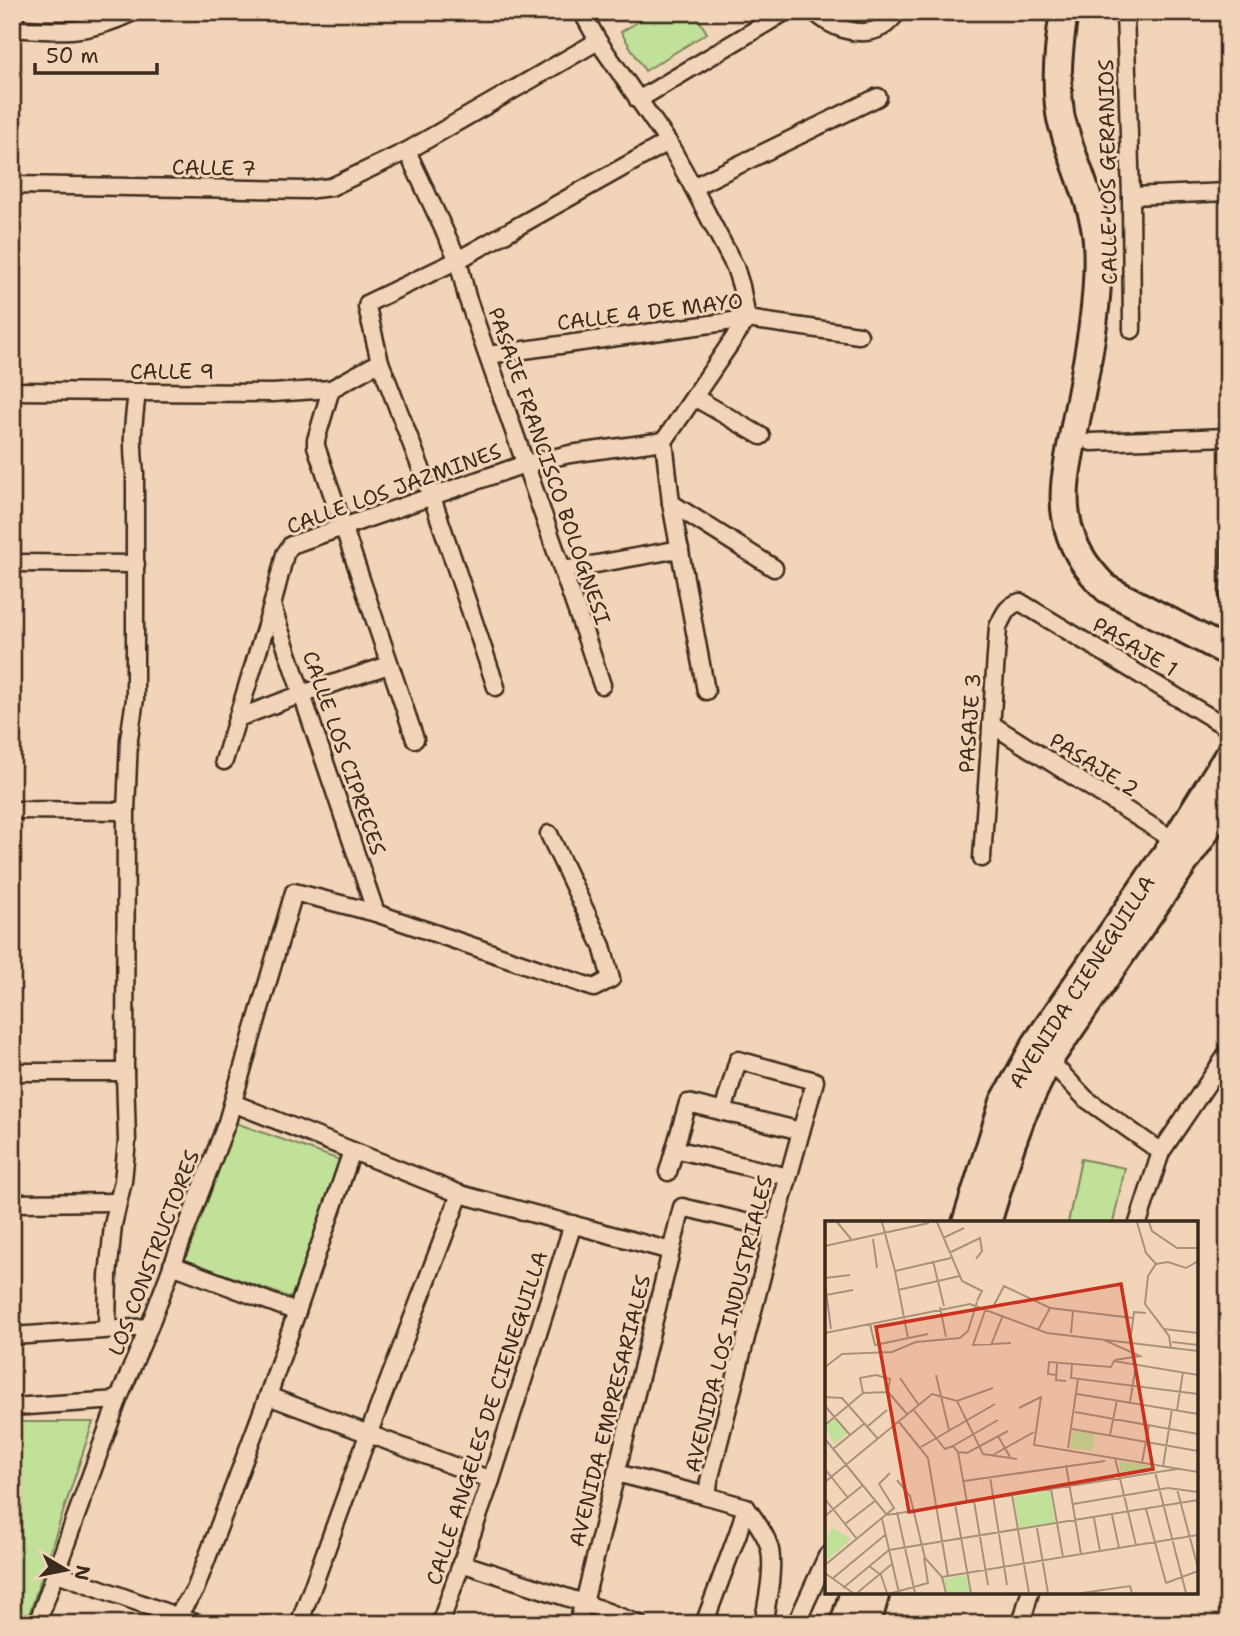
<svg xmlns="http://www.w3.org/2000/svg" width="1240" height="1636" font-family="'Shantell Sans',sans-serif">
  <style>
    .green { fill: #c1e098; stroke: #7e855b; stroke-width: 2 }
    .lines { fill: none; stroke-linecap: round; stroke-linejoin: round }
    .service-casing { stroke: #3b2a1e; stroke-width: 13 }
    .minor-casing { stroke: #3b2a1e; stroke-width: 21 }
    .tertiary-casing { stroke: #3b2a1e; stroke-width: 26 }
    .primary-casing { stroke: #3b2a1e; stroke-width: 32 }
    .service { stroke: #f2d5b8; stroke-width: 8 }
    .minor { stroke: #f2d5b8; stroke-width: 16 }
    .tertiary { stroke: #f2d5b8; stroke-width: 21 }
    .primary { stroke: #f2d5b8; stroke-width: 26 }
    .labels { text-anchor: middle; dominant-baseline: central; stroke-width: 6; stroke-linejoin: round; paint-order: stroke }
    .street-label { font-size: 21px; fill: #3b2a1e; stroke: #f2d5b8 }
    .inset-road { fill: none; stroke: #a9917a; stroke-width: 2 }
    .view { fill: #c8321e; fill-opacity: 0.15; stroke: #c8321e; stroke-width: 3.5 }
    .inset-edge { fill: none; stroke: #3b2a1e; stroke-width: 3.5 }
  </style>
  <rect width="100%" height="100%" fill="#f2d5b8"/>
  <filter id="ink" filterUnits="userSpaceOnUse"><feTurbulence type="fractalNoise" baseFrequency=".0143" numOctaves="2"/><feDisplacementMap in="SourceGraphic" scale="14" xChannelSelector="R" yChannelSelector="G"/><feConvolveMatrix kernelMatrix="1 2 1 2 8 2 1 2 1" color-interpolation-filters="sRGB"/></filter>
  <g filter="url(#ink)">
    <g class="green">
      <polygon points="654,12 694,12 707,33 645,71 621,32"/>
      <polygon points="233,1122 340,1160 291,1298 184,1260"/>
      <polygon points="1081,1159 1125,1168 1113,1223 1068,1223"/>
      <polygon points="12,1422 93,1422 26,1624 12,1624"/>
    </g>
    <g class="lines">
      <defs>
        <polyline id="service" points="1224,628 1228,491"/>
        <g id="minor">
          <polyline points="582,12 598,41 668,142 693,187 735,267 741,286 747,319 664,441 671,503 706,691"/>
          <path d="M815 12C831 28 861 39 882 27 888 24 893 17 898 12"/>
          <polyline points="1125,12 1131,196 1132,330"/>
          <path d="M12 28C60 32 89 34 133 12"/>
          <polyline points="638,100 785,12"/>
          <polyline points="407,151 458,260 467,297 589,646 602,685"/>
          <polyline points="12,185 306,190 331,187 407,151 598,41"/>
          <polyline points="693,187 878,97"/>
          <polyline points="1131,196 1228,192"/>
          <polyline points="488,355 747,319 859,335"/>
          <polyline points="380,362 432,497 496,687"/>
          <polyline points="331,389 316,440 316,446 415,739"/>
          <polyline points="12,391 273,393 331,389 380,362 367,307 368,303 458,260 668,142"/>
          <polyline points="694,397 761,436"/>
          <polyline points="1091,442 1228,437"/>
          <polyline points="671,503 774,568"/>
          <polyline points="12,563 136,564"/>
          <polyline points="563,570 680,549"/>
          <polyline points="272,606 376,913"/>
          <polyline points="238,718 302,694 389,665"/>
          <polyline points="991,724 1175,841"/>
          <polyline points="224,761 272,606 285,554 291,545 525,464 570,454 664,441"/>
          <polyline points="12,810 126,811"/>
          <path d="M982 858 998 627C1004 615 1006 606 1020 602L1228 728"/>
          <polyline points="1045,1056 1086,1099 1161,1152"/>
          <polyline points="12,1072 125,1072"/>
          <polyline points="233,1103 460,1194 671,1251"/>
          <polyline points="675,1149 788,1177"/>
          <polyline points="668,1172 688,1103 801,1131"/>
          <polyline points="12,1203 117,1202"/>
          <polyline points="1138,1223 1161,1152 1228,1053"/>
          <polyline points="172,1265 297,1312"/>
          <path d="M107 1329 108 1276 113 1225 123 1181 127 1141 125 1072 126 811 129 739 135 699V473C131 441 133 424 137 393"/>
          <polyline points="12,1336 149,1327"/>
          <polyline points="268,1396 491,1480"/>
          <polyline points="12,1407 118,1400"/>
          <polyline points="616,1473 707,1496"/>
          <path d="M746 1507C754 1519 765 1532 769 1546 775 1566 767 1603 763 1624"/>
          <polyline points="461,1563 584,1603 639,1624"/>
          <polyline points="57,1573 198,1624"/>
          <polyline points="37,1624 118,1400 149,1327 227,1122 294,892 376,913 594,988 611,979 602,946 549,834"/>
          <polyline points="169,1624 177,1616 195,1590 268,1396 352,1151"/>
          <polyline points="299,1624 368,1435 460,1194"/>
          <polyline points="440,1624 491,1480 573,1224"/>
          <polyline points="577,1624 584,1603 682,1207 774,1229"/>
          <polyline points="704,1624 738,1533 746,1507 707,1496 709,1481 774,1229 815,1081 738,1060 723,1112"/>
          <polyline points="796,1624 827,1556"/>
          <polyline points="1021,1624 1030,1592"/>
        </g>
        <polyline id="tertiary" points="12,17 13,12"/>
        <g id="primary">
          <path d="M1064 12C1059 45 1055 80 1060 113 1061 122 1065 131 1067 139 1077 169 1095 211 1097 241 1101 301 1086 368 1075 426 1070 455 1061 487 1066 516 1070 545 1086 569 1107 589L1228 652"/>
          <polyline points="966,1223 1004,1102 1036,1044 1175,841 1228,756"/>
          <polyline points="987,1223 1011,1145 1022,1115 1048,1061 1199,841 1228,796"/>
          <polyline points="844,1624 854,1592"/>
          <polyline points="867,1624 876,1592"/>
        </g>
      </defs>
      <use href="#service" class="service-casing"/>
      <use href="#minor" class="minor-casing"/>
      <use href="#tertiary" class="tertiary-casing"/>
      <use href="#primary" class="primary-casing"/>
      <use href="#service" class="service"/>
      <use href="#minor" class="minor"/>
      <use href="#tertiary" class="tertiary"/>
      <use href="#primary" class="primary"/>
    </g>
  </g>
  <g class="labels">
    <g class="street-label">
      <text transform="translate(214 168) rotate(1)">CALLE 7</text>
      <text transform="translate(1108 172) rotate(-91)">CALLE LOS GERANIOS</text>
      <text transform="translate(650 312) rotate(-7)">CALLE 4 DE MAYO</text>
      <text x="172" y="372">CALLE 9</text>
      <text transform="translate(549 466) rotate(71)">PASAJE FRANCISCO BOLOGNESI</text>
      <text transform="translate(394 489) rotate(-20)">CALLE LOS JAZMINES</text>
      <text transform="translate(1135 647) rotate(31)">PASAJE 1</text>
      <text transform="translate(970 723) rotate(-86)">PASAJE 3</text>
      <text transform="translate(344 753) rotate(71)">CALLE LOS CIPRECES</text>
      <text transform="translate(1094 765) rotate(32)">PASAJE 2</text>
      <text transform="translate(1082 982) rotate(-57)">AVENIDA CIENEGUILLA</text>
      <text transform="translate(154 1253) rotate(-69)">LOS CONSTRUCTORES</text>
      <text transform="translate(729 1324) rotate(-76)">AVENIDA LOS INDUSTRIALES</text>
      <text transform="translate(610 1411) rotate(-76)">AVENIDA EMPRESARIALES</text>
      <text transform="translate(487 1418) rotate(-72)">CALLE ANGELES DE CIENEGUILLA</text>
    </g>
  </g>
  <g transform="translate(825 1221)">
    <rect width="373" height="373" fill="#f2d5b8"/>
    <path d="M10 197 23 212 9 223 0 205ZM248 210 270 213 267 230 245 227ZM294 240 333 246 334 247 296 253ZM225 270 230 302 194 307 189 276ZM8 307 26 318 0 341V316ZM141 354 145 372H122L119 358Z" fill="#c1e098"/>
    <path class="inset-road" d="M12 1 26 18M57 1 70 50M112 1 137 60 157 70 152 80M312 1 321 32 331 43M324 1 327 10 352 27H373M118 17 139 7M48 18 52 47M0 25 104 2M124 32 155 17 157 30 151 38M108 40 119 85M0 57 25 54M0 62 6 108M73 69 135 55M1 74 28 69M115 86 121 116M168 86 179 65 225 87 308 97M161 87 148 124 186 122M45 103 50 124 103 113M339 108 373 112M213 109 225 87M0 112 145 83 222 112 373 130M246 112 248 90M83 117 70 50 126 37M279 119 315 135 290 139M347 121 373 124M305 122 309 91 321 92M166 124 178 94M346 127 344 115 320 83 323 55 331 43 343 41 361 47 373 40M232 142 231 159 241 160M247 143 246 157 373 173M0 146 17 133 67 131 91 121 135 117 143 110 152 81M111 154 124 209M231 154 223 153 224 141 286 146 289 140 373 154M75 157 93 183M63 171 82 193M38 172 35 157 51 154 65 158 63 171M252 173 373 193M0 176 17 177 53 218M132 180 158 233 192 238M305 181 311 144M0 185 25 214M194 187 216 176 209 224 373 251M88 188 120 228 128 225 133 231M352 189 358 151M250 191 373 213M74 201 103 237 123 355M0 204 38 172 63 171M43 205 62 189M247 208 373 230M285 214 292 179M173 215 185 236M0 218 62 294M128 225 173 199M96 226 170 183M243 227 253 158M8 228 40 202M133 231 142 232 183 210M133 231 142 281M168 234 209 211M290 237 311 324M317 241 324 205M241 244 256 333M338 246 347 188M0 248 23 277M330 251 361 372M165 256 182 364M72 259 85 275 100 337 117 356 121 372M139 260 280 240M0 261 107 173 132 180 168 167M226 268 238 336M352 268 373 347M187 274 204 372M0 278 32 318M149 280 163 364M130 283 146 372M248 283 343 267 373 271M321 288 341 362M72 291 90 372M62 294 352 248M287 294 294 327M0 295 38 264M269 297 275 330M57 298 74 372M20 303 50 280M212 307 223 372M0 344 69 287 54 263 65 252M44 345 56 354 62 372M0 352 28 372M117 356 373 314M7 358 60 314M341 362 373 350M18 367 64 329 373 279M32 372 67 343M67 372 103 362 99 337M257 372 305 365 307 372"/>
    <path class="view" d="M296 63 328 248 84 291 51 106Z"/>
    <rect width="373" height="373" class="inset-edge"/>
  </g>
  <rect width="1240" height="1636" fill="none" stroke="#f2d5b8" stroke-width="42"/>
  <rect x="21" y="21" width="1198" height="1594" fill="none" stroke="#3b2a1e" stroke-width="2.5" filter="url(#ink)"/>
  <g transform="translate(66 1570) rotate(100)" stroke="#f2d5b8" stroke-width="5" paint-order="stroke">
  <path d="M0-5L12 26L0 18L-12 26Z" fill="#3b2a1e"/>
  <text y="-10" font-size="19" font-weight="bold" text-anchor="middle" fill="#3b2a1e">N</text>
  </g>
  <path d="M35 63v10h122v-10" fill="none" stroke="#3b2a1e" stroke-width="3.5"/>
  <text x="46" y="63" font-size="21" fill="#3b2a1e" stroke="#f2d5b8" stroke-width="5" paint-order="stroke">50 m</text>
</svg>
